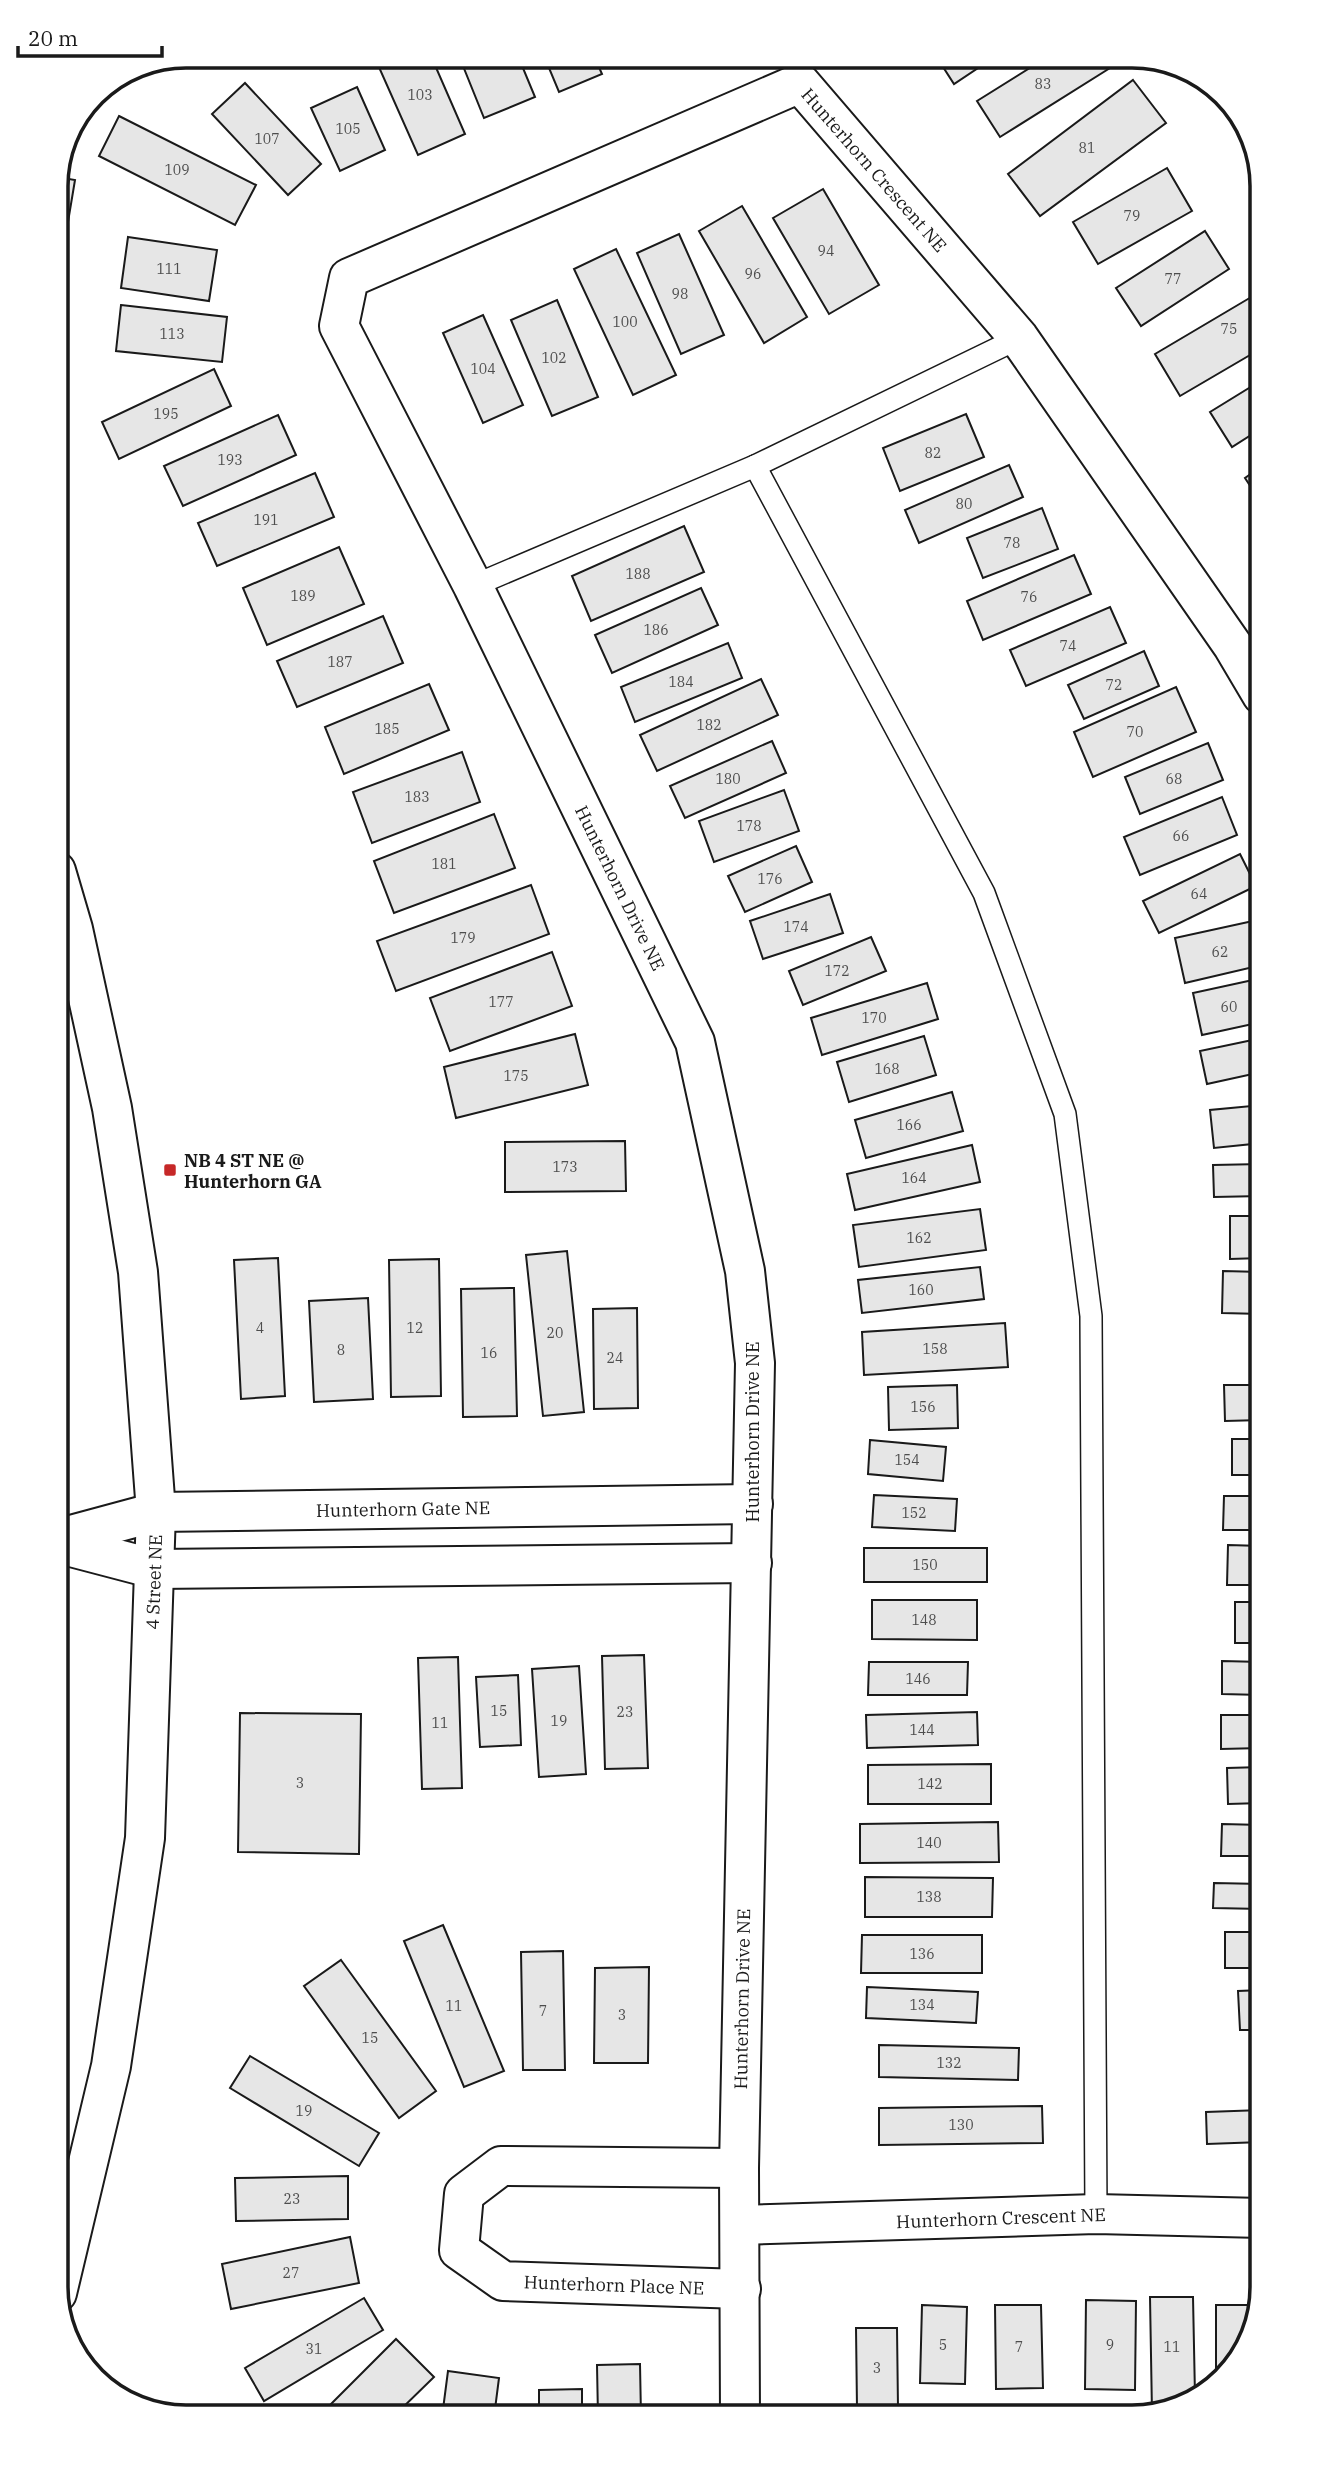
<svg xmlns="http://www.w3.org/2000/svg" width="1318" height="2473" font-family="'IBM Plex Serif',serif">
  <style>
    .building { fill: #e6e6e6; stroke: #1a1a1a; stroke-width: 2 }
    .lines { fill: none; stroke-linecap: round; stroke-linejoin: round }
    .service-casing { stroke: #1a1a1a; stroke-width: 24 }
    .minor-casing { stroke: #1a1a1a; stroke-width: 42 }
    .secondary-casing { stroke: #1a1a1a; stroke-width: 42 }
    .service { stroke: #fff; stroke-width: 21 }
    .minor { stroke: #fff; stroke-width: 38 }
    .secondary { stroke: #fff; stroke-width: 38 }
    .poi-dot { fill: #c62828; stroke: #fff; stroke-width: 2.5 }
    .labels { text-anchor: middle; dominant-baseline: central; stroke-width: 5; stroke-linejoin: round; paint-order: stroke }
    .number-label { font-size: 14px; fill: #4d4d4d }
    .street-label { font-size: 18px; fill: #1a1a1a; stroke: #fff }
    .poi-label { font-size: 18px; font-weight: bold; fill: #1a1a1a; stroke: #fff; text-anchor: start }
    .rim { fill: none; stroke: #1a1a1a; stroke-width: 3.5 }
  </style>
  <rect width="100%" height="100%" fill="#fff"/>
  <g class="building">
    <polygon points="374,56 431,56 465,134 418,155"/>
    <polygon points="459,56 518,56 535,97 484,118"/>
    <polygon points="544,56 594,56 602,74 559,92"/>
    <polygon points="936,56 996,56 954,84"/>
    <polygon points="1049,56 1102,56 1110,68 1000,137 977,101"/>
    <polygon points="1133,80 1166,123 1040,216 1008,174"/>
    <polygon points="245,83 321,164 288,195 212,114"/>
    <polygon points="357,87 385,150 340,171 311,108"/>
    <polygon points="119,116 256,185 235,225 99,156"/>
    <polygon points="1167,168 1192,211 1098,264 1073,222"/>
    <polygon points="57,177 75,180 65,240 56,239"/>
    <polygon points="823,189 879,285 829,314 773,218"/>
    <polygon points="742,206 807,317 764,343 699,231"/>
    <polygon points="1205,231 1229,269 1141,326 1116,288"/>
    <polygon points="679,234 724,335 681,354 637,253"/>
    <polygon points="128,237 217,250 209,301 121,288"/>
    <polygon points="616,249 676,375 633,395 574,269"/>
    <polygon points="1253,296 1262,311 1262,348 1180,396 1155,354"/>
    <polygon points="557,300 598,397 552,416 511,320"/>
    <polygon points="121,305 227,317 222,362 116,351"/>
    <polygon points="483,315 523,405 483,423 443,333"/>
    <polygon points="214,369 231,406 119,459 102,422"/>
    <polygon points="1262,380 1262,428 1232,447 1210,412"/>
    <polygon points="966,414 984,457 900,491 883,448"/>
    <polygon points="278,415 296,455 183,506 164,466"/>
    <polygon points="1009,465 1023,497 919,543 905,510"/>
    <polygon points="1262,466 1262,504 1245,478"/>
    <polygon points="315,473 334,517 217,566 198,523"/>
    <polygon points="1042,508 1058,549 983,578 967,538"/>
    <polygon points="684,526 704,572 591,621 572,576"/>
    <polygon points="339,547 364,604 267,645 243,588"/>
    <polygon points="1074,555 1091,594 983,640 967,601"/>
    <polygon points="701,588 718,625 612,673 595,635"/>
    <polygon points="1110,607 1126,643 1026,686 1010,650"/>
    <polygon points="383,616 403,663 297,707 277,661"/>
    <polygon points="728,643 742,678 635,722 621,687"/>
    <polygon points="1144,651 1159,686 1084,719 1068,685"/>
    <polygon points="761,679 778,715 657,771 640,735"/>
    <polygon points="429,684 449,730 344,774 325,727"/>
    <polygon points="1176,687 1196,732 1093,777 1074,732"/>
    <polygon points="772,741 786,773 685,818 670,786"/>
    <polygon points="1208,743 1223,780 1140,814 1125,777"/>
    <polygon points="462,752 480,802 372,843 353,792"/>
    <polygon points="784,790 799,831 714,862 699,821"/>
    <polygon points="1222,797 1237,835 1140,875 1124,837"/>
    <polygon points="494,814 515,868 394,913 374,861"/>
    <polygon points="796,846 812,882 745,912 728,876"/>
    <polygon points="1240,854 1256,886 1159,933 1143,901"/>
    <polygon points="531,885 549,934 396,991 377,941"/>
    <polygon points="830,894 843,933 763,959 750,921"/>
    <polygon points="1262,919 1262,965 1185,983 1175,938"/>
    <polygon points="871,937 886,971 803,1005 789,971"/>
    <polygon points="552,952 572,1006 450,1051 430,998"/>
    <polygon points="1262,978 1262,1022 1202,1035 1193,993"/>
    <polygon points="927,983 938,1019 822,1055 811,1018"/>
    <polygon points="575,1034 588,1085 456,1118 444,1067"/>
    <polygon points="924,1036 936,1075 849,1102 837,1062"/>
    <polygon points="1262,1038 1262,1072 1207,1084 1200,1051"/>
    <polygon points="952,1092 963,1131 866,1158 855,1120"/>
    <polygon points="1262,1105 1262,1143 1214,1148 1210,1110"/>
    <polygon points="625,1141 626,1191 505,1192 505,1142"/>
    <polygon points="972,1145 980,1182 855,1210 847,1174"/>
    <polygon points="1262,1164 1262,1196 1214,1197 1213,1165"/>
    <polygon points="980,1209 986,1250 859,1267 853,1225"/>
    <polygon points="1230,1216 1262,1216 1262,1258 1230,1259"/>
    <polygon points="567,1251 584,1412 543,1416 526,1255"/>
    <polygon points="278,1258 285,1396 241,1399 234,1260"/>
    <polygon points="439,1259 441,1396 391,1397 389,1260"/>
    <polygon points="980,1267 984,1299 862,1313 858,1280"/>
    <polygon points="1223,1271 1262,1272 1262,1314 1222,1313"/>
    <polygon points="514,1288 517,1416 463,1417 461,1289"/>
    <polygon points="368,1298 373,1399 314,1402 309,1301"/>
    <polygon points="637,1308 638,1408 594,1409 593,1309"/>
    <polygon points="1005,1323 1008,1367 864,1375 862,1332"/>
    <polygon points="1257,1332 1262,1332 1262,1362 1257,1363"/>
    <polygon points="957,1385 958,1428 889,1430 888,1387"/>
    <polygon points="1224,1385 1262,1385 1262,1420 1225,1421"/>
    <rect x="1232" y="1439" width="30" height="36"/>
    <polygon points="870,1440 946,1447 943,1481 868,1474"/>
    <polygon points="874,1495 957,1499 955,1531 872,1527"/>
    <polygon points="1224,1496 1262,1496 1262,1530 1223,1530"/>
    <polygon points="1228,1545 1262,1546 1262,1585 1227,1585"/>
    <rect x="864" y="1548" width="123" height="34"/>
    <polygon points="872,1600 977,1600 977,1640 872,1639"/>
    <rect x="1235" y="1602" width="27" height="41"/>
    <polygon points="644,1655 648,1768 605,1769 602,1656"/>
    <polygon points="458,1657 462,1788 422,1789 418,1658"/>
    <polygon points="1222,1661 1262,1662 1262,1695 1222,1694"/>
    <polygon points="869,1662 968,1662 967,1695 868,1695"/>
    <polygon points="579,1666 586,1774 539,1777 532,1669"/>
    <polygon points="518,1675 521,1745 480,1747 476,1677"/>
    <polygon points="977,1712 978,1745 867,1748 866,1715"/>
    <polygon points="240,1713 361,1714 359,1854 238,1852"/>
    <polygon points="1221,1715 1262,1715 1262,1748 1221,1749"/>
    <polygon points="991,1764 991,1804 868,1804 868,1765"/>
    <polygon points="1262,1767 1262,1803 1228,1804 1227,1768"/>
    <polygon points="998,1822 999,1862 860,1863 860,1824"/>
    <polygon points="1222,1824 1262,1825 1262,1856 1221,1856"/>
    <polygon points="865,1877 993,1878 992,1917 865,1917"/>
    <polygon points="1214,1883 1262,1884 1262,1909 1213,1908"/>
    <polygon points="443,1925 504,2071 464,2087 404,1941"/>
    <rect x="1225" y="1932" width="37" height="36"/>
    <polygon points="862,1935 982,1935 982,1973 861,1973"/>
    <polygon points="563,1951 565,2070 523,2070 521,1952"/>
    <polygon points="341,1960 436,2091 399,2118 304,1986"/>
    <polygon points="649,1967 648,2063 594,2063 595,1968"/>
    <polygon points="867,1987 978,1992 976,2023 866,2018"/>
    <polygon points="1262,1990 1262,2030 1240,2030 1238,1991"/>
    <polygon points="879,2045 1019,2048 1018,2080 879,2077"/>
    <polygon points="250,2056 379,2133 359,2166 230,2088"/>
    <polygon points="1042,2106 1043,2143 879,2145 879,2108"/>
    <polygon points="1262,2110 1262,2142 1207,2144 1206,2112"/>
    <polygon points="348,2176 348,2219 236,2221 235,2178"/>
    <polygon points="350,2237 359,2283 231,2309 222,2264"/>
    <polygon points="1150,2297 1193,2297 1195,2396 1182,2407 1152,2413"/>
    <polygon points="364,2298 383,2330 264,2401 245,2368"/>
    <polygon points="1086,2300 1136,2301 1135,2390 1085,2389"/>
    <polygon points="922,2305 967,2307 965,2384 920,2383"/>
    <polygon points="995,2305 1041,2305 1043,2388 996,2389"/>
    <polygon points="1216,2305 1257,2305 1240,2359 1216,2379"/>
    <polygon points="856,2328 897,2328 898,2408 857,2408"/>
    <polygon points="396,2339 434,2377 393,2417 318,2417"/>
    <polygon points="640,2364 641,2417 598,2417 597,2365"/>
    <polygon points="448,2371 499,2378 494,2417 442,2417"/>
    <polygon points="582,2389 582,2417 539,2417 539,2390"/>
  </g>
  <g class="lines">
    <defs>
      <g id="service">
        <polyline points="755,466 984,893 1065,1114 1091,1316 1096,2214"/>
        <polyline points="473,586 755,466 1019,338"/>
      </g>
      <g id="minor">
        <polyline points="56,1539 156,1512 753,1504"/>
        <polyline points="56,1543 155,1569 752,1563"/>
        <polyline points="739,2168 501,2166 464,2194 459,2250 503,2281 741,2289"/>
        <polyline points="741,2225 1096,2214 1262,2218"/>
        <polyline points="740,2417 739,2168 755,1363 745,1271 695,1042 473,586 339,326 349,278 800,83 1019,338 1233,646 1262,695"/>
      </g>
      <polyline id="secondary" points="56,871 73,929 112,1108 138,1272 156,1512 145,1838 111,2066 57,2293"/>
    </defs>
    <use href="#service" class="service-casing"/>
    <use href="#minor" class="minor-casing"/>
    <use href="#secondary" class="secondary-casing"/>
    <use href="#service" class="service"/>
    <use href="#minor" class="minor"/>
    <use href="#secondary" class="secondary"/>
  </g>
  <rect class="poi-dot" x="163" y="1163" width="14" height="14" rx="3.5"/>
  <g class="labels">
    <g class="number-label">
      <text x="1043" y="84">83</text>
      <text x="420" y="95">103</text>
      <text x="348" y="129">105</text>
      <text x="267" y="139">107</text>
      <text x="1087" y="148">81</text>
      <text x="177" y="170">109</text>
      <text x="1132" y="216">79</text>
      <text x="826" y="251">94</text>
      <text x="169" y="269">111</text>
      <text x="753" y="274">96</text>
      <text x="1173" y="279">77</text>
      <text x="680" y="294">98</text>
      <text x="625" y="322">100</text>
      <text x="1229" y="329">75</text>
      <text x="172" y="334">113</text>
      <text x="554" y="358">102</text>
      <text x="483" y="369">104</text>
      <text x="166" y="414">195</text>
      <text x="933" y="453">82</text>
      <text x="230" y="460">193</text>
      <text x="964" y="504">80</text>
      <text x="266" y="520">191</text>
      <text x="1012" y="543">78</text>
      <text x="638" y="574">188</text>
      <text x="303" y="596">189</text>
      <text x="1029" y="597">76</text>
      <text x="656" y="630">186</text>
      <text x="1068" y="646">74</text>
      <text x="340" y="662">187</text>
      <text x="681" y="682">184</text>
      <text x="1114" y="685">72</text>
      <text x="709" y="725">182</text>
      <text x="387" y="729">185</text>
      <text x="1135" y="732">70</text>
      <text x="728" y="779">180</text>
      <text x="1174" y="779">68</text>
      <text x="417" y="797">183</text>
      <text x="749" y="826">178</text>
      <text x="1181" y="836">66</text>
      <text x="444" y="864">181</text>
      <text x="770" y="879">176</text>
      <text x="1199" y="894">64</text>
      <text x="796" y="927">174</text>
      <text x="463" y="938">179</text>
      <text x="1220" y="952">62</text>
      <text x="837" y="971">172</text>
      <text x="501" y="1002">177</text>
      <text x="1229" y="1007">60</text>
      <text x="874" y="1018">170</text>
      <text x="887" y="1069">168</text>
      <text x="516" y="1076">175</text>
      <text x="909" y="1125">166</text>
      <text x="565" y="1167">173</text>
      <text x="914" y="1178">164</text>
      <text x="919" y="1238">162</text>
      <text x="921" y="1290">160</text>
      <text x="260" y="1328">4</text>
      <text x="415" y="1328">12</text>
      <text x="555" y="1333">20</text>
      <text x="935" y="1349">158</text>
      <text x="341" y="1350">8</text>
      <text x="489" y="1353">16</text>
      <text x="615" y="1358">24</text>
      <text x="923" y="1407">156</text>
      <text x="907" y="1460">154</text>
      <text x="914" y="1513">152</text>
      <text x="925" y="1565">150</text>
      <text x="924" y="1620">148</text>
      <text x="918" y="1679">146</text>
      <text x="499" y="1711">15</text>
      <text x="625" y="1712">23</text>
      <text x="559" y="1721">19</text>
      <text x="440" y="1723">11</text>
      <text x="922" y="1730">144</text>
      <text x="300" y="1783">3</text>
      <text x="930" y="1784">142</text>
      <text x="929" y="1843">140</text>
      <text x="929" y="1897">138</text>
      <text x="922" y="1954">136</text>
      <text x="922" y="2005">134</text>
      <text x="454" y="2006">11</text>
      <text x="543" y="2011">7</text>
      <text x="622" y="2015">3</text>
      <text x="370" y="2038">15</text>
      <text x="949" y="2063">132</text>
      <text x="304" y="2111">19</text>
      <text x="961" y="2125">130</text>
      <text x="292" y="2199">23</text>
      <text x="291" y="2273">27</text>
      <text x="943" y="2345">5</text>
      <text x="1110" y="2345">9</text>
      <text x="1019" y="2347">7</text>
      <text x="1172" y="2347">11</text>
      <text x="314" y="2349">31</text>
      <text x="877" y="2368">3</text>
    </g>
    <g class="street-label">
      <text transform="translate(874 170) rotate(49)">Hunterhorn Crescent NE</text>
      <text transform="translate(620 888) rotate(64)">Hunterhorn Drive NE</text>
      <text transform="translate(752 1432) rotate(-90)">Hunterhorn Drive NE</text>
      <text transform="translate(403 1509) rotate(-1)">Hunterhorn Gate NE</text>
      <text transform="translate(154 1582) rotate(-88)">4 Street NE</text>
      <text transform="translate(742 1999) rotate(-89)">Hunterhorn Drive NE</text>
      <text transform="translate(1001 2218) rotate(-2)">Hunterhorn Crescent NE</text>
      <text transform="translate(614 2285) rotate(2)">Hunterhorn Place NE</text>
    </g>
    <g class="poi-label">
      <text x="184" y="1160">NB 4 ST NE @<tspan x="184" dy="21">Hunterhorn GA</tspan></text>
    </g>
  </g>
  <path d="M0 0H1318V2473H0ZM186 68H1132A118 118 0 0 1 1250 186V2287A118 118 0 0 1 1132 2405H186A118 118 0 0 1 68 2287V186A118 118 0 0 1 186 68Z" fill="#fff" fill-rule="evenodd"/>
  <path class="rim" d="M186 68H1132A118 118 0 0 1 1250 186V2287A118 118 0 0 1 1132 2405H186A118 118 0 0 1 68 2287V186A118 118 0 0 1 186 68Z"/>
  <path d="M18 46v10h144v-10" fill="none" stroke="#1a1a1a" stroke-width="3.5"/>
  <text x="28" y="46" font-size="21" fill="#1a1a1a" stroke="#ffffff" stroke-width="5" paint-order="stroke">20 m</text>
</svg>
